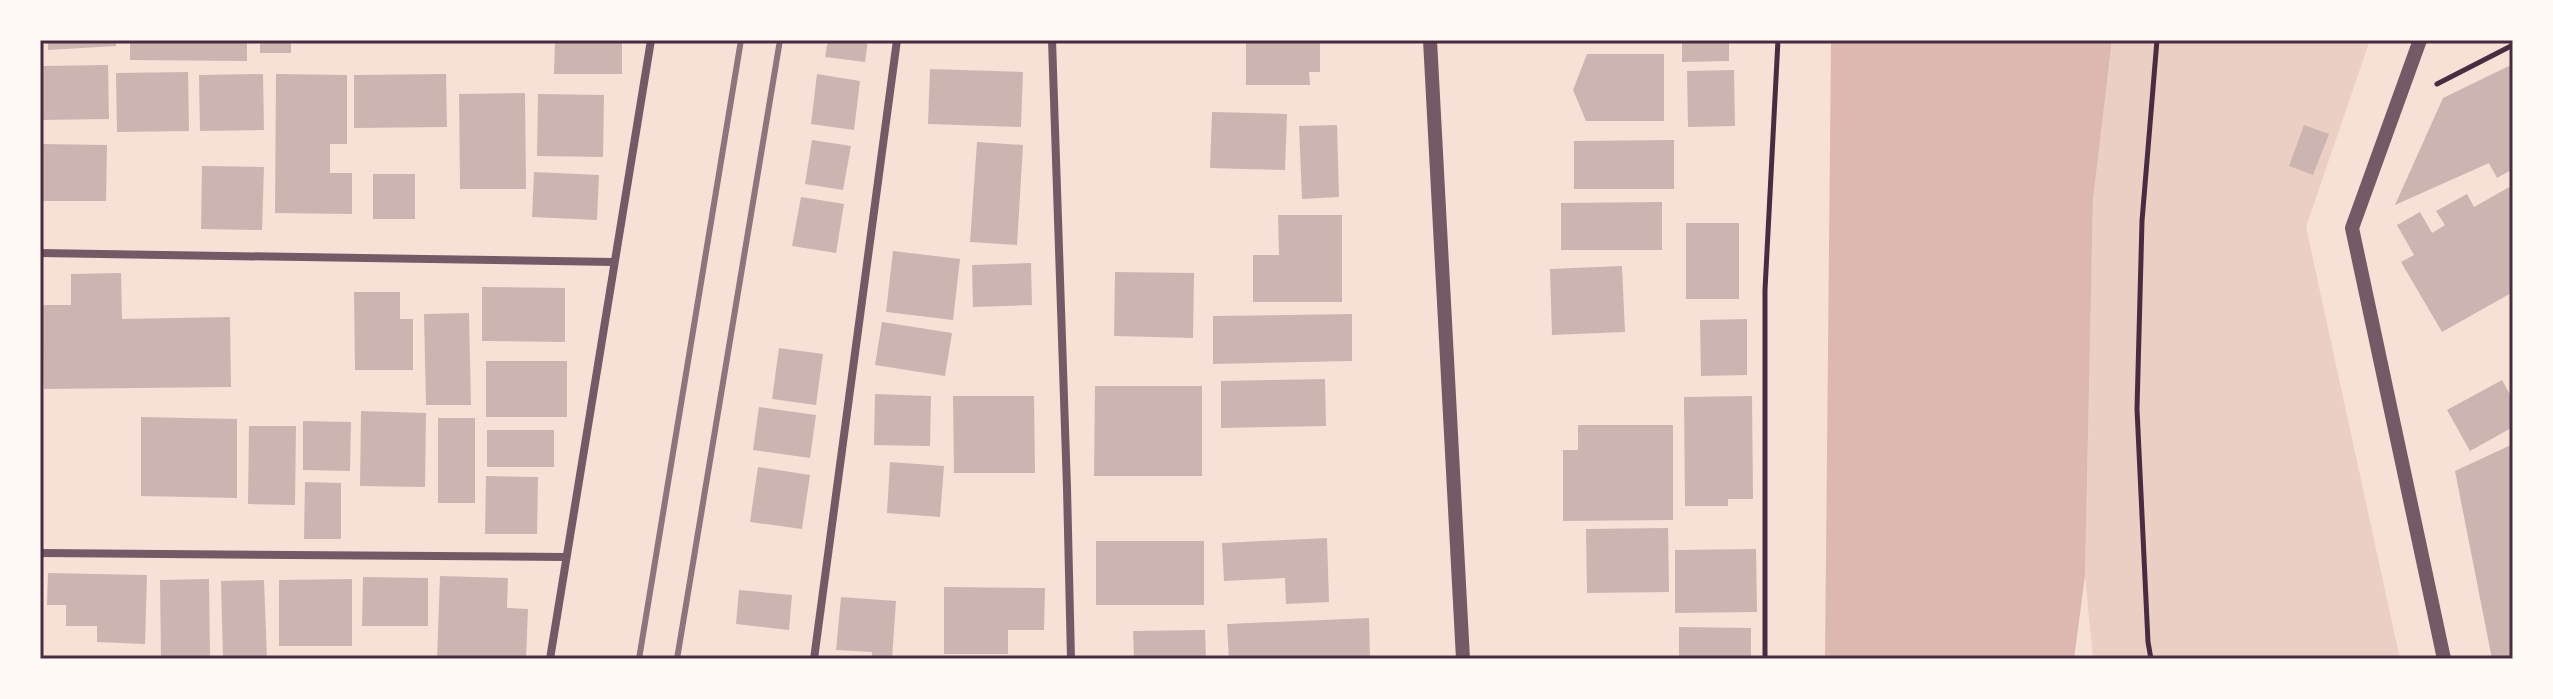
<svg xmlns="http://www.w3.org/2000/svg" width="2553" height="699" font-family="Inter,sans-serif">
  <style>
    .green { fill: #ebcfc5 }
    .water { fill: #dcb8b0 }
    .building { fill: #ccb4b1 }
    .lines { fill: none; stroke-linecap: round; stroke-linejoin: round }
    .path { stroke: #4a2c40; stroke-width: 5 }
    .minor { stroke: #755966; stroke-width: 8 }
    .tertiary { stroke: #755966; stroke-width: 14 }
    .rail { stroke: #8f747c; stroke-width: 6 }
    .neatline { fill: none; stroke: #4a2c40; stroke-width: 3 }
  </style>
  <rect width="100%" height="100%" fill="#f7e1d7"/>
  <polygon class="green" points="2112,40 2370,40 2306,227 2400,659 2093,659 2085,576 2093,200"/>
  <polygon class="water" points="1831,40 2112,40 2093,200 2085,576 2074,659 1825,659"/>
  <g class="building">
    <polygon points="48,40 116,40 116,46 48,50"/>
    <polygon points="130,40 247,40 247,61 130,60"/>
    <rect x="260" y="40" width="31" height="13"/>
    <polygon points="555,40 622,40 622,74 554,74"/>
    <polygon points="828,40 868,40 865,62 825,57"/>
    <polygon points="1246,40 1320,40 1320,72 1309,72 1310,85 1246,85"/>
    <polygon points="1682,40 1729,40 1729,61 1682,62"/>
    <polygon points="1587,54 1664,54 1664,121 1586,121 1573,90"/>
    <polygon points="2513,64 2513,169 2497,178 2489,163 2395,205 2443,98"/>
    <polygon points="108,65 109,119 40,120 40,66"/>
    <polygon points="930,69 1023,72 1021,127 928,124"/>
    <polygon points="1734,70 1735,126 1688,127 1687,71"/>
    <polygon points="188,72 189,131 117,132 116,73"/>
    <polygon points="263,74 264,130 200,131 199,75"/>
    <polygon points="276,74 347,75 347,144 330,144 330,173 352,173 352,214 275,213"/>
    <polygon points="446,74 447,127 354,128 354,75"/>
    <polygon points="817,74 860,81 854,130 811,124"/>
    <polygon points="525,93 526,189 460,189 459,94"/>
    <polygon points="538,94 604,95 603,157 537,156"/>
    <polygon points="1212,112 1287,114 1285,170 1210,168"/>
    <polygon points="1337,125 1339,197 1302,199 1299,126"/>
    <polygon points="2304,125 2329,134 2313,175 2289,166"/>
    <polygon points="812,140 851,146 843,190 805,184"/>
    <polygon points="1674,140 1674,189 1574,189 1574,141"/>
    <polygon points="977,142 1023,145 1017,245 970,242"/>
    <polygon points="40,144 107,145 106,201 40,201"/>
    <polygon points="202,166 264,167 262,230 201,229"/>
    <polygon points="534,172 599,175 597,220 532,217"/>
    <rect x="373" y="174" width="42" height="45"/>
    <polygon points="2513,185 2513,292 2442,332 2401,262 2414,255 2397,225 2420,212 2432,233 2445,225 2436,211 2467,194 2474,207"/>
    <polygon points="801,197 844,204 836,253 792,246"/>
    <polygon points="1662,202 1662,250 1561,250 1561,203"/>
    <polygon points="1278,215 1342,215 1342,302 1253,302 1253,255 1279,255"/>
    <rect x="1686" y="223" width="53" height="76"/>
    <polygon points="893,251 960,259 953,320 886,312"/>
    <polygon points="1031,263 1032,305 973,307 972,265"/>
    <polygon points="1622,266 1625,332 1552,335 1550,269"/>
    <polygon points="1115,272 1194,273 1193,338 1114,336"/>
    <polygon points="121,273 122,319 230,317 231,387 44,389 42,305 71,305 71,274"/>
    <polygon points="482,287 565,288 565,342 482,341"/>
    <polygon points="354,292 400,292 400,319 413,319 413,370 355,370"/>
    <polygon points="469,313 471,405 426,405 424,314"/>
    <polygon points="1352,314 1352,361 1213,364 1213,316"/>
    <polygon points="1747,319 1747,375 1701,376 1700,320"/>
    <polygon points="882,322 952,333 945,376 875,365"/>
    <polygon points="779,348 823,354 816,405 772,399"/>
    <rect x="486" y="361" width="81" height="56"/>
    <polygon points="1325,379 1326,426 1221,428 1221,381"/>
    <polygon points="2502,380 2513,400 2513,427 2470,451 2447,410"/>
    <polygon points="1095,386 1202,386 1202,476 1094,476"/>
    <polygon points="875,394 931,396 930,446 874,445"/>
    <polygon points="953,396 1034,396 1035,473 954,473"/>
    <polygon points="1752,396 1753,499 1728,499 1728,506 1685,506 1684,397"/>
    <polygon points="759,407 816,415 810,458 753,450"/>
    <polygon points="361,411 426,413 425,487 360,486"/>
    <polygon points="141,417 237,419 237,498 141,496"/>
    <rect x="438" y="418" width="37" height="85"/>
    <polygon points="303,421 351,422 350,471 303,470"/>
    <polygon points="1578,425 1673,425 1673,520 1563,521 1563,450 1578,450"/>
    <polygon points="249,426 296,426 295,505 248,504"/>
    <rect x="487" y="430" width="67" height="37"/>
    <polygon points="2513,444 2513,659 2492,659 2455,471"/>
    <polygon points="890,462 944,466 940,517 887,513"/>
    <polygon points="758,467 810,475 802,529 750,522"/>
    <polygon points="486,476 538,477 537,534 485,534"/>
    <polygon points="305,482 341,483 341,539 304,539"/>
    <polygon points="1668,528 1669,592 1587,593 1586,529"/>
    <polygon points="1327,538 1329,602 1286,604 1285,578 1224,581 1222,543"/>
    <rect x="1096" y="541" width="108" height="64"/>
    <polygon points="1756,549 1757,612 1675,613 1675,550"/>
    <polygon points="48,573 147,575 145,644 97,642 97,626 66,626 66,605 47,605"/>
    <polygon points="440,576 508,578 507,608 528,609 526,659 437,659"/>
    <polygon points="363,577 428,578 428,626 362,626"/>
    <polygon points="209,579 210,659 161,659 160,580"/>
    <polygon points="352,579 352,646 279,646 279,580"/>
    <polygon points="264,580 267,659 223,659 221,581"/>
    <polygon points="944,587 1045,588 1044,630 1008,630 1008,654 944,654"/>
    <polygon points="739,590 792,595 789,630 736,624"/>
    <polygon points="841,597 896,601 892,659 872,659 872,652 836,650"/>
    <polygon points="1369,618 1370,659 1229,659 1227,624"/>
    <polygon points="1679,627 1751,628 1751,659 1679,659"/>
    <polygon points="1205,630 1206,659 1134,659 1133,631"/>
  </g>
  <g class="lines">
    <g class="path">
      <polyline points="2437,84 2513,45"/>
      <polyline points="1765,659 1765,290 1778,40"/>
      <polyline points="2151,659 2148,642 2137,409 2142,221 2157,40"/>
    </g>
    <g class="minor">
      <polyline points="1052,40 1067,488 1071,659"/>
      <polyline points="40,253 614,262"/>
      <polyline points="40,553 565,557"/>
      <polyline points="550,659 651,40"/>
      <polyline points="814,659 897,40"/>
    </g>
    <g class="tertiary">
      <polyline points="1430,40 1463,659"/>
      <polyline points="2420,40 2352,228 2444,659"/>
    </g>
    <g class="rail">
      <polyline points="639,659 741,40"/>
      <polyline points="677,659 780,40"/>
    </g>
  </g>
  <rect width="2553" height="699" fill="none" stroke="#fffaf5" stroke-width="84"/>
  <rect x="42" y="42" width="2469" height="615" class="neatline"/>
</svg>
